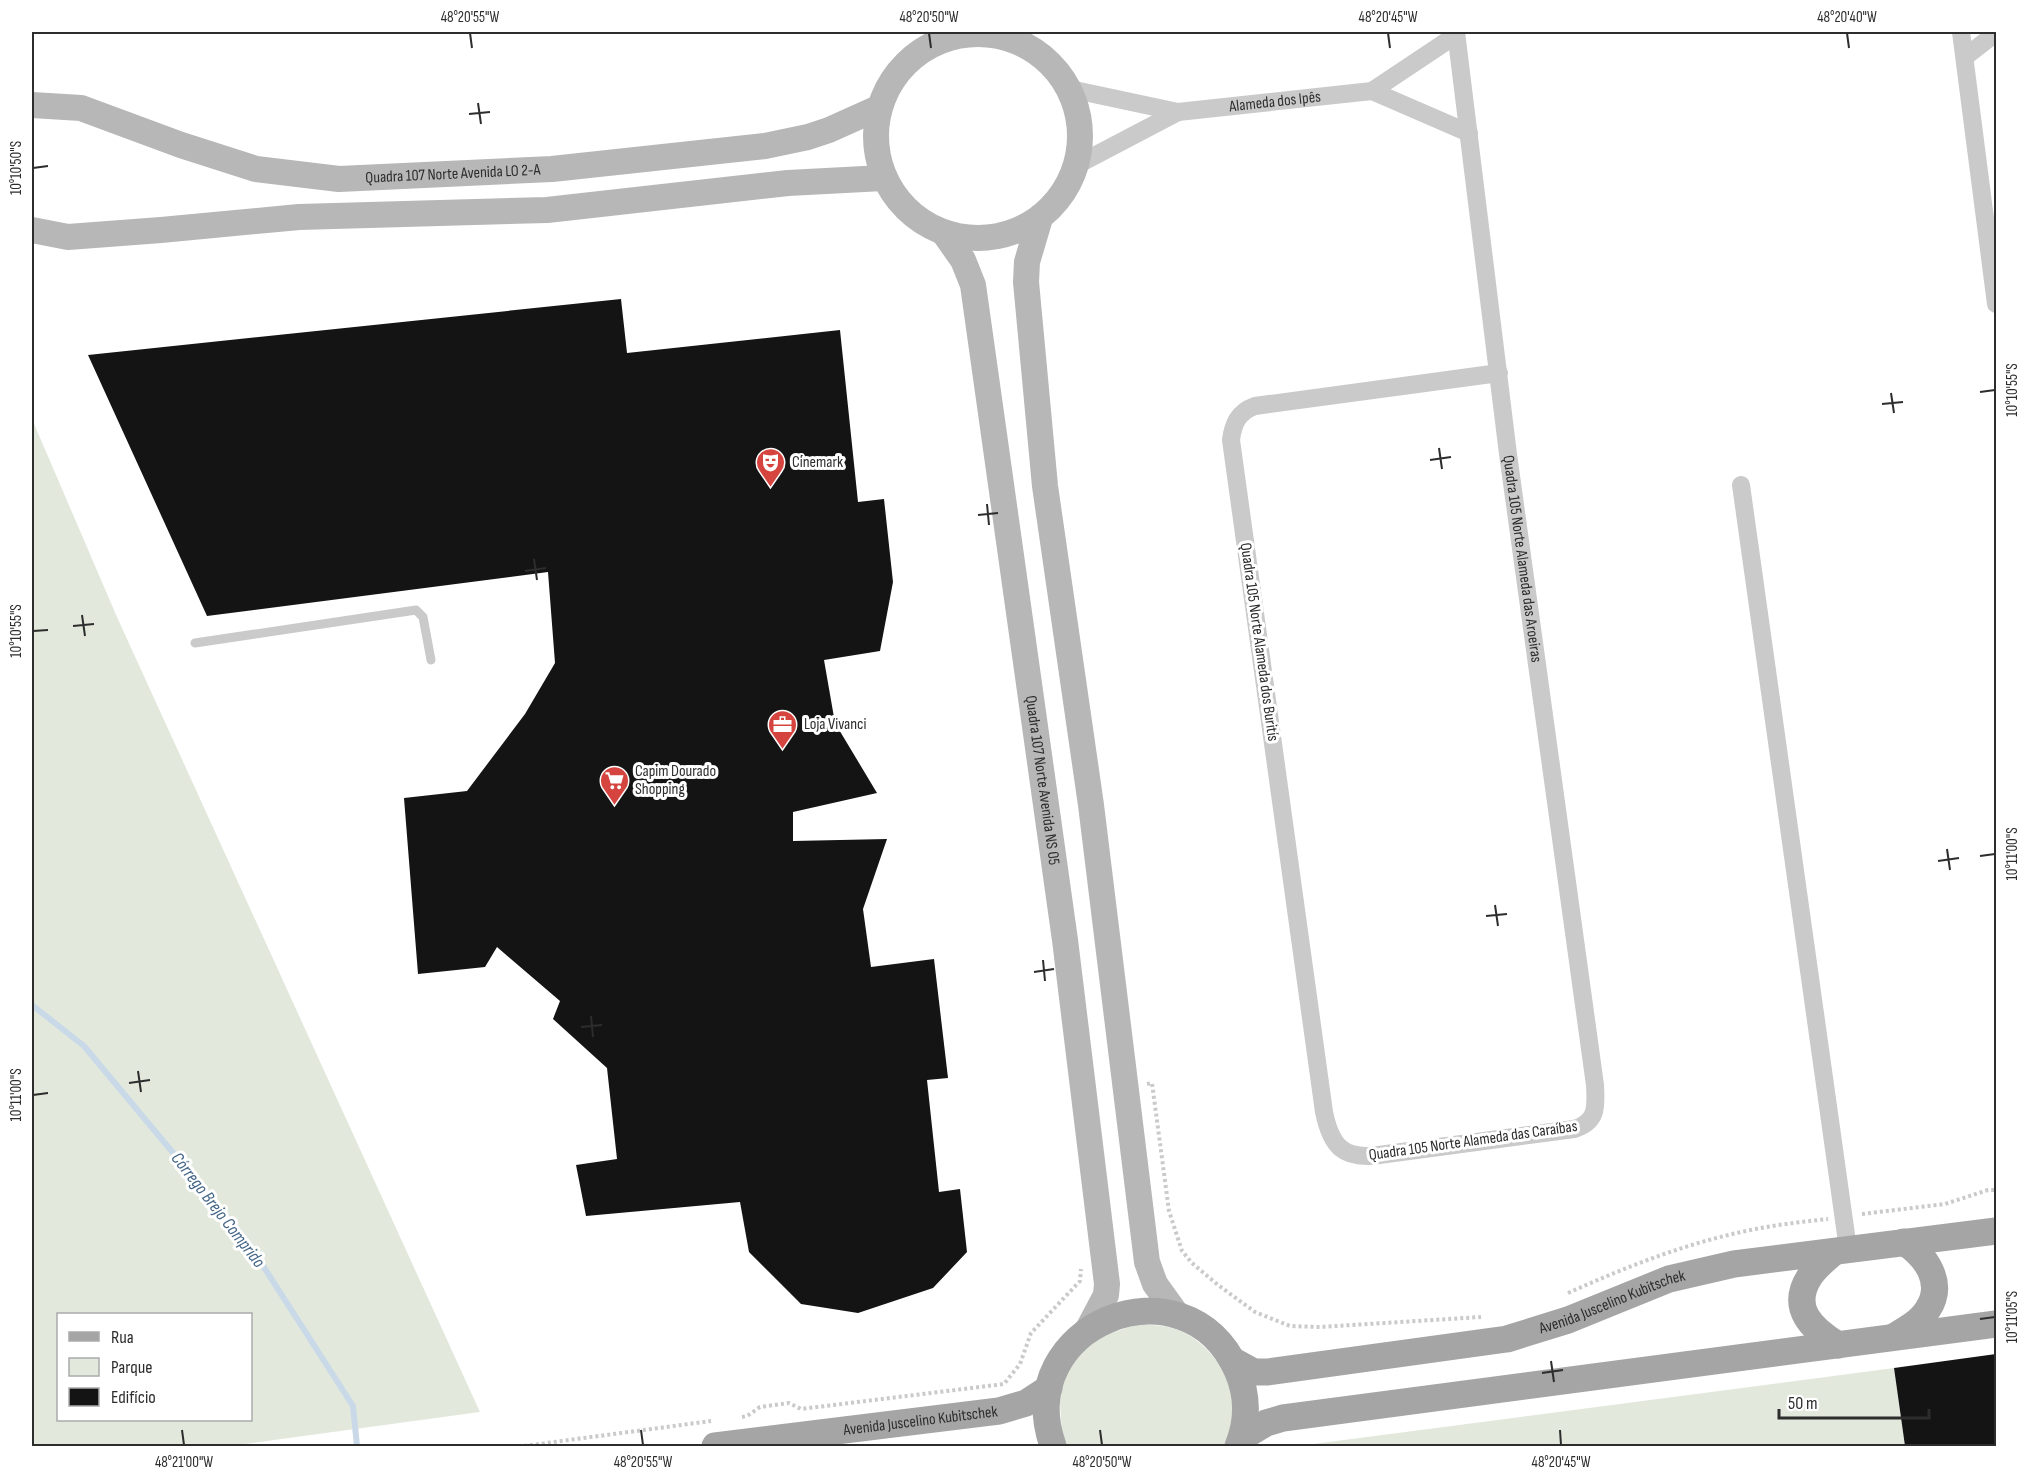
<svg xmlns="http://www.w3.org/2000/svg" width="2028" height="1478" font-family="'Sofia Sans Condensed',sans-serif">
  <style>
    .green { fill: #e2e9dc; fill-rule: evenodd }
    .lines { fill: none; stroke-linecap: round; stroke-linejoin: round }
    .stream { stroke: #c9d9e8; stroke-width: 6 }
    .building { fill: #141414 }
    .path { stroke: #cacaca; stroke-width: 4; stroke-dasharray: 3 3; stroke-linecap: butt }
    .lane { stroke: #cacaca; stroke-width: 9 }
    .street { stroke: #cacaca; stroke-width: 18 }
    .secondary { stroke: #b7b7b7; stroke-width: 26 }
    .primary { stroke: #a5a5a5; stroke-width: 27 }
    .ticks { fill: none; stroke: #2d2d2d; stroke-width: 2 }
    .labels { text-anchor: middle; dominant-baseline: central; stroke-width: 6; stroke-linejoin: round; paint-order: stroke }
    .street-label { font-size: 16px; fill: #2d2d2d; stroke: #fff }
    .poi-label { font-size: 16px; fill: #2d2d2d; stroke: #fff; text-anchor: start }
    .water-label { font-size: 18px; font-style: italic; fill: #436587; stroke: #fff }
    .neatline { fill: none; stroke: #2d2d2d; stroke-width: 2 }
    .ticks-label { font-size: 15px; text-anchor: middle; fill: #2d2d2d }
  </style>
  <rect width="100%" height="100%" fill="#fff"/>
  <g class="green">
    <path d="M32 419 117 617 480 1412 231 1446H32ZM58 1314H250V1420H58Z"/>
    <path d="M1139 1324C1149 1325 1161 1325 1172 1328 1206 1337 1237 1379 1233 1414 1232 1425 1228 1436 1226 1446H1063L1059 1391 1076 1356 1101 1336Z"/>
    <polygon points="1894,1368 1905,1446 1298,1446"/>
  </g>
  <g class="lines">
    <polyline class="stream" points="32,1005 84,1046 249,1244 353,1406 357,1446"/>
  </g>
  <g class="building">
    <polygon points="621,299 627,353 840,330 858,502 884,499 893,582 880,651 824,660 835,723 877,793 793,812 793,841 887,839 863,909 871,967 934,959 948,1078 927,1080 939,1192 960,1189 967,1252 933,1288 858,1313 801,1304 749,1252 740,1202 586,1216 576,1165 617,1159 607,1068 553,1019 560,1001 497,947 485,967 418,974 404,798 467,791 525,714 555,663 548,572 207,616 88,355"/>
    <polygon points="1996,1354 1996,1446 1905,1446 1894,1368"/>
  </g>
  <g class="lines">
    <g class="path">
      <polyline points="1147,1084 1152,1083 1169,1211 1182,1251 1192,1263 1218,1285 1255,1312 1290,1326 1320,1327 1481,1317"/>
      <polyline points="1862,1214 1945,1204 1988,1190 1996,1190"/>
      <path d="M1568 1293C1626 1267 1684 1244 1746 1231 1773 1225 1800 1222 1828 1219"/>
      <polyline points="742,1417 747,1416 760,1407 789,1403 801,1409 1004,1384 1020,1364 1031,1333 1080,1281 1081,1269"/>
      <polyline points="524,1446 711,1421"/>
    </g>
    <polyline class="lane" points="195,643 416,610 423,617 431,660"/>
    <g class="street">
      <path id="s1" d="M1456 32 1508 454 1595 1085C1596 1106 1598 1122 1574 1129L1379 1155C1343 1160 1331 1146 1324 1112L1231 440C1233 424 1238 412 1255 406L1499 373"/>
      <polyline points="1961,32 1996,304"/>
      <polyline points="1965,57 1996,33"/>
      <path id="s2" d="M1070 89 1178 112 1372 91 1456 35"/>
      <polyline points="1372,91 1469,133"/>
      <polyline points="1077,165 1178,112"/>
      <polyline points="1741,485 1848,1249"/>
    </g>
    <g class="secondary">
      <circle cx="978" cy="136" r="102"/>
      <path id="s3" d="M32 105 81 108 181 145 256 169 339 179 552 169 765 146 808 137 829 130 878 108"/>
      <polyline points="1040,218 1027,262 1026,282 1045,486 1091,805 1147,1262 1155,1284 1178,1316"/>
      <polyline points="32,230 68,237 161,230 299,217 547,210 788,183 883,178"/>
      <path id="s4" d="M944 233 963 260 973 285 1065 940 1107 1284 1106 1295 1088 1329"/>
    </g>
    <g class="primary">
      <path d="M1834 1252C1826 1259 1816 1267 1810 1276 1789 1308 1812 1329 1838 1345"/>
      <path d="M1895 1336C1907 1329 1921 1321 1928 1309 1945 1283 1926 1256 1904 1242"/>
      <path id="s5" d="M1232 1360 1254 1372H1268L1507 1339 1568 1320 1669 1279 1734 1264 1996 1231"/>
      <polyline points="1241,1438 1266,1423 1283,1418 1996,1324"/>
      <path id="s6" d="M715 1446 999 1411 1026 1403 1049 1388"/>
      <path d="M1053 1446C1010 1324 1185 1255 1237 1370 1248 1395 1248 1422 1238 1446"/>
    </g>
  </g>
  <path class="ticks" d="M470 33 472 48M929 33 931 48M1388 33 1390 48M1847 33 1849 48M478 103 481 124M469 114 490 112M33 168 48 166M1980 392 1995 390M1891 393 1894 413M1882 404 1903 402M1439 448 1442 469M1430 460 1451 457M987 504 989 525M978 515 998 513M534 559 537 580M525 571 546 568M82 615 85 636M73 626 94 624M33 631 48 630M1947 849 1950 870M1980 856 1995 854M1938 861 1959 858M1495 905 1498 926M1486 916 1507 914M1043 960 1045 981M1034 972 1054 969M591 1016 593 1037M581 1027 602 1025M138 1071 141 1092M129 1083 150 1080M33 1095 48 1093M1980 1319 1995 1317M1551 1361 1554 1382M1542 1373 1563 1370M182 1430 184 1445M641 1430 643 1445M1100 1430 1102 1445M1560 1430 1561 1445"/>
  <defs>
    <symbol id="theatre-pin" viewBox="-11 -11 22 30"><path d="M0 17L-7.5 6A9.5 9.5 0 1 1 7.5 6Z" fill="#d5443e" stroke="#fff"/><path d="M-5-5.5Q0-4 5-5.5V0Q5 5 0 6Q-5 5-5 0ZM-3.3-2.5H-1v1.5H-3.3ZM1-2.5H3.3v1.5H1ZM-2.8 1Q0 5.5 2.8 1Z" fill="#fff"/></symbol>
    <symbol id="office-pin" viewBox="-11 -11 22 30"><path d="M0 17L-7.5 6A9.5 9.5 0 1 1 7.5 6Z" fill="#d5443e" stroke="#fff"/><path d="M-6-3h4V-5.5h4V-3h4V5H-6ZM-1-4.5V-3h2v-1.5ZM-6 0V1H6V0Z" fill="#fff"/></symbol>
    <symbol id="supermarket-pin" viewBox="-11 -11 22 30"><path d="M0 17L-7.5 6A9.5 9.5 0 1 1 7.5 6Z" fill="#d5443e" stroke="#fff"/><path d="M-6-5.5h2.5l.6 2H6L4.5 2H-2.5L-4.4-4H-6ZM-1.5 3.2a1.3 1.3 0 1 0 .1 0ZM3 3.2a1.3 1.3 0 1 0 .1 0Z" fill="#fff"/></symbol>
  </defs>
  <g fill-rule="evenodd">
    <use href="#theatre-pin" x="754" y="446" width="33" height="45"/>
    <use href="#office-pin" x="766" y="708" width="33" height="45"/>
    <use href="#supermarket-pin" x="598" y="764" width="33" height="45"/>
  </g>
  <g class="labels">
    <g class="street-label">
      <text stroke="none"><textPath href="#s2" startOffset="208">Alameda dos Ipês</textPath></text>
      <text stroke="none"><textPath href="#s3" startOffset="432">Quadra 107 Norte Avenida LO 2-A</textPath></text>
      <text stroke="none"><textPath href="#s1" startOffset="531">Quadra 105 Norte Alameda das Aroeiras</textPath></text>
      <text transform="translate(1259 642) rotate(82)">Quadra 105 Norte Alameda dos Buritís</text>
      <text stroke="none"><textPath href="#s4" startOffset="560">Quadra 107 Norte Avenida NS 05</textPath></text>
      <text transform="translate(1473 1141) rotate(-8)">Quadra 105 Norte Alameda das Caraíbas</text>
      <text stroke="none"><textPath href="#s5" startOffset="392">Avenida Juscelino Kubitschek</textPath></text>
      <text stroke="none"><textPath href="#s6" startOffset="207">Avenida Juscelino Kubitschek</textPath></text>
    </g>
    <g class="poi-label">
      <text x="792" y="462">Cinemark</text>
      <text x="804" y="724">Loja Vivanci</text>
      <text x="635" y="771">Capim Dourado<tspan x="635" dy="18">Shopping</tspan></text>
    </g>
    <g class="water-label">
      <text transform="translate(218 1210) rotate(52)">Córrego Brejo Comprido</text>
    </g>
  </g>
  <rect width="2028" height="1478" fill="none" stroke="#ffffff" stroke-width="66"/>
  <rect x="57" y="1313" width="195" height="108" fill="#ffffff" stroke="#ababab" stroke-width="1.5"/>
  <rect x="69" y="1332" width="30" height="9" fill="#a5a5a5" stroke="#ababab" stroke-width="1.5"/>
  <text x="111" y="1343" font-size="18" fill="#2d2d2d">Rua</text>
  <rect x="69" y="1358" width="30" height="18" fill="#e2e9dc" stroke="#ababab" stroke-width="1.5"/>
  <text x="111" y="1373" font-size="18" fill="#2d2d2d">Parque</text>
  <rect x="69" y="1388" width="30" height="18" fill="#141414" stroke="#ababab" stroke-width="1.5"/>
  <text x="111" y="1403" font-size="18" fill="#2d2d2d">Edifício</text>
  <path d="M1779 1409v9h150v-9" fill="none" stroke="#2d2d2d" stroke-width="3"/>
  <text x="1788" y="1409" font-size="18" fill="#2d2d2d" stroke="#ffffff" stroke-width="4.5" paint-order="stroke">50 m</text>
  <rect x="33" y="33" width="1962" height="1412" class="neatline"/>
  <g class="ticks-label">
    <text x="470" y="22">48°20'55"W</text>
    <text x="929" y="22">48°20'50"W</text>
    <text x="1388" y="22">48°20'45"W</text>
    <text x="1847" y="22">48°20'40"W</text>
    <text transform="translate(16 168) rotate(-90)" y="5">10°10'50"S</text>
    <text transform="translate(2012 390) rotate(-90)" y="5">10°10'55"S</text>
    <text transform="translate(16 631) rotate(-90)" y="5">10°10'55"S</text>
    <text transform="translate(2012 854) rotate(-90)" y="5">10°11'00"S</text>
    <text transform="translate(16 1095) rotate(-90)" y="5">10°11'00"S</text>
    <text transform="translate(2012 1317) rotate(-90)" y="5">10°11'05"S</text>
    <text x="184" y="1467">48°21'00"W</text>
    <text x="643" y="1467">48°20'55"W</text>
    <text x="1102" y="1467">48°20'50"W</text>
    <text x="1561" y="1467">48°20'45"W</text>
  </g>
</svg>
